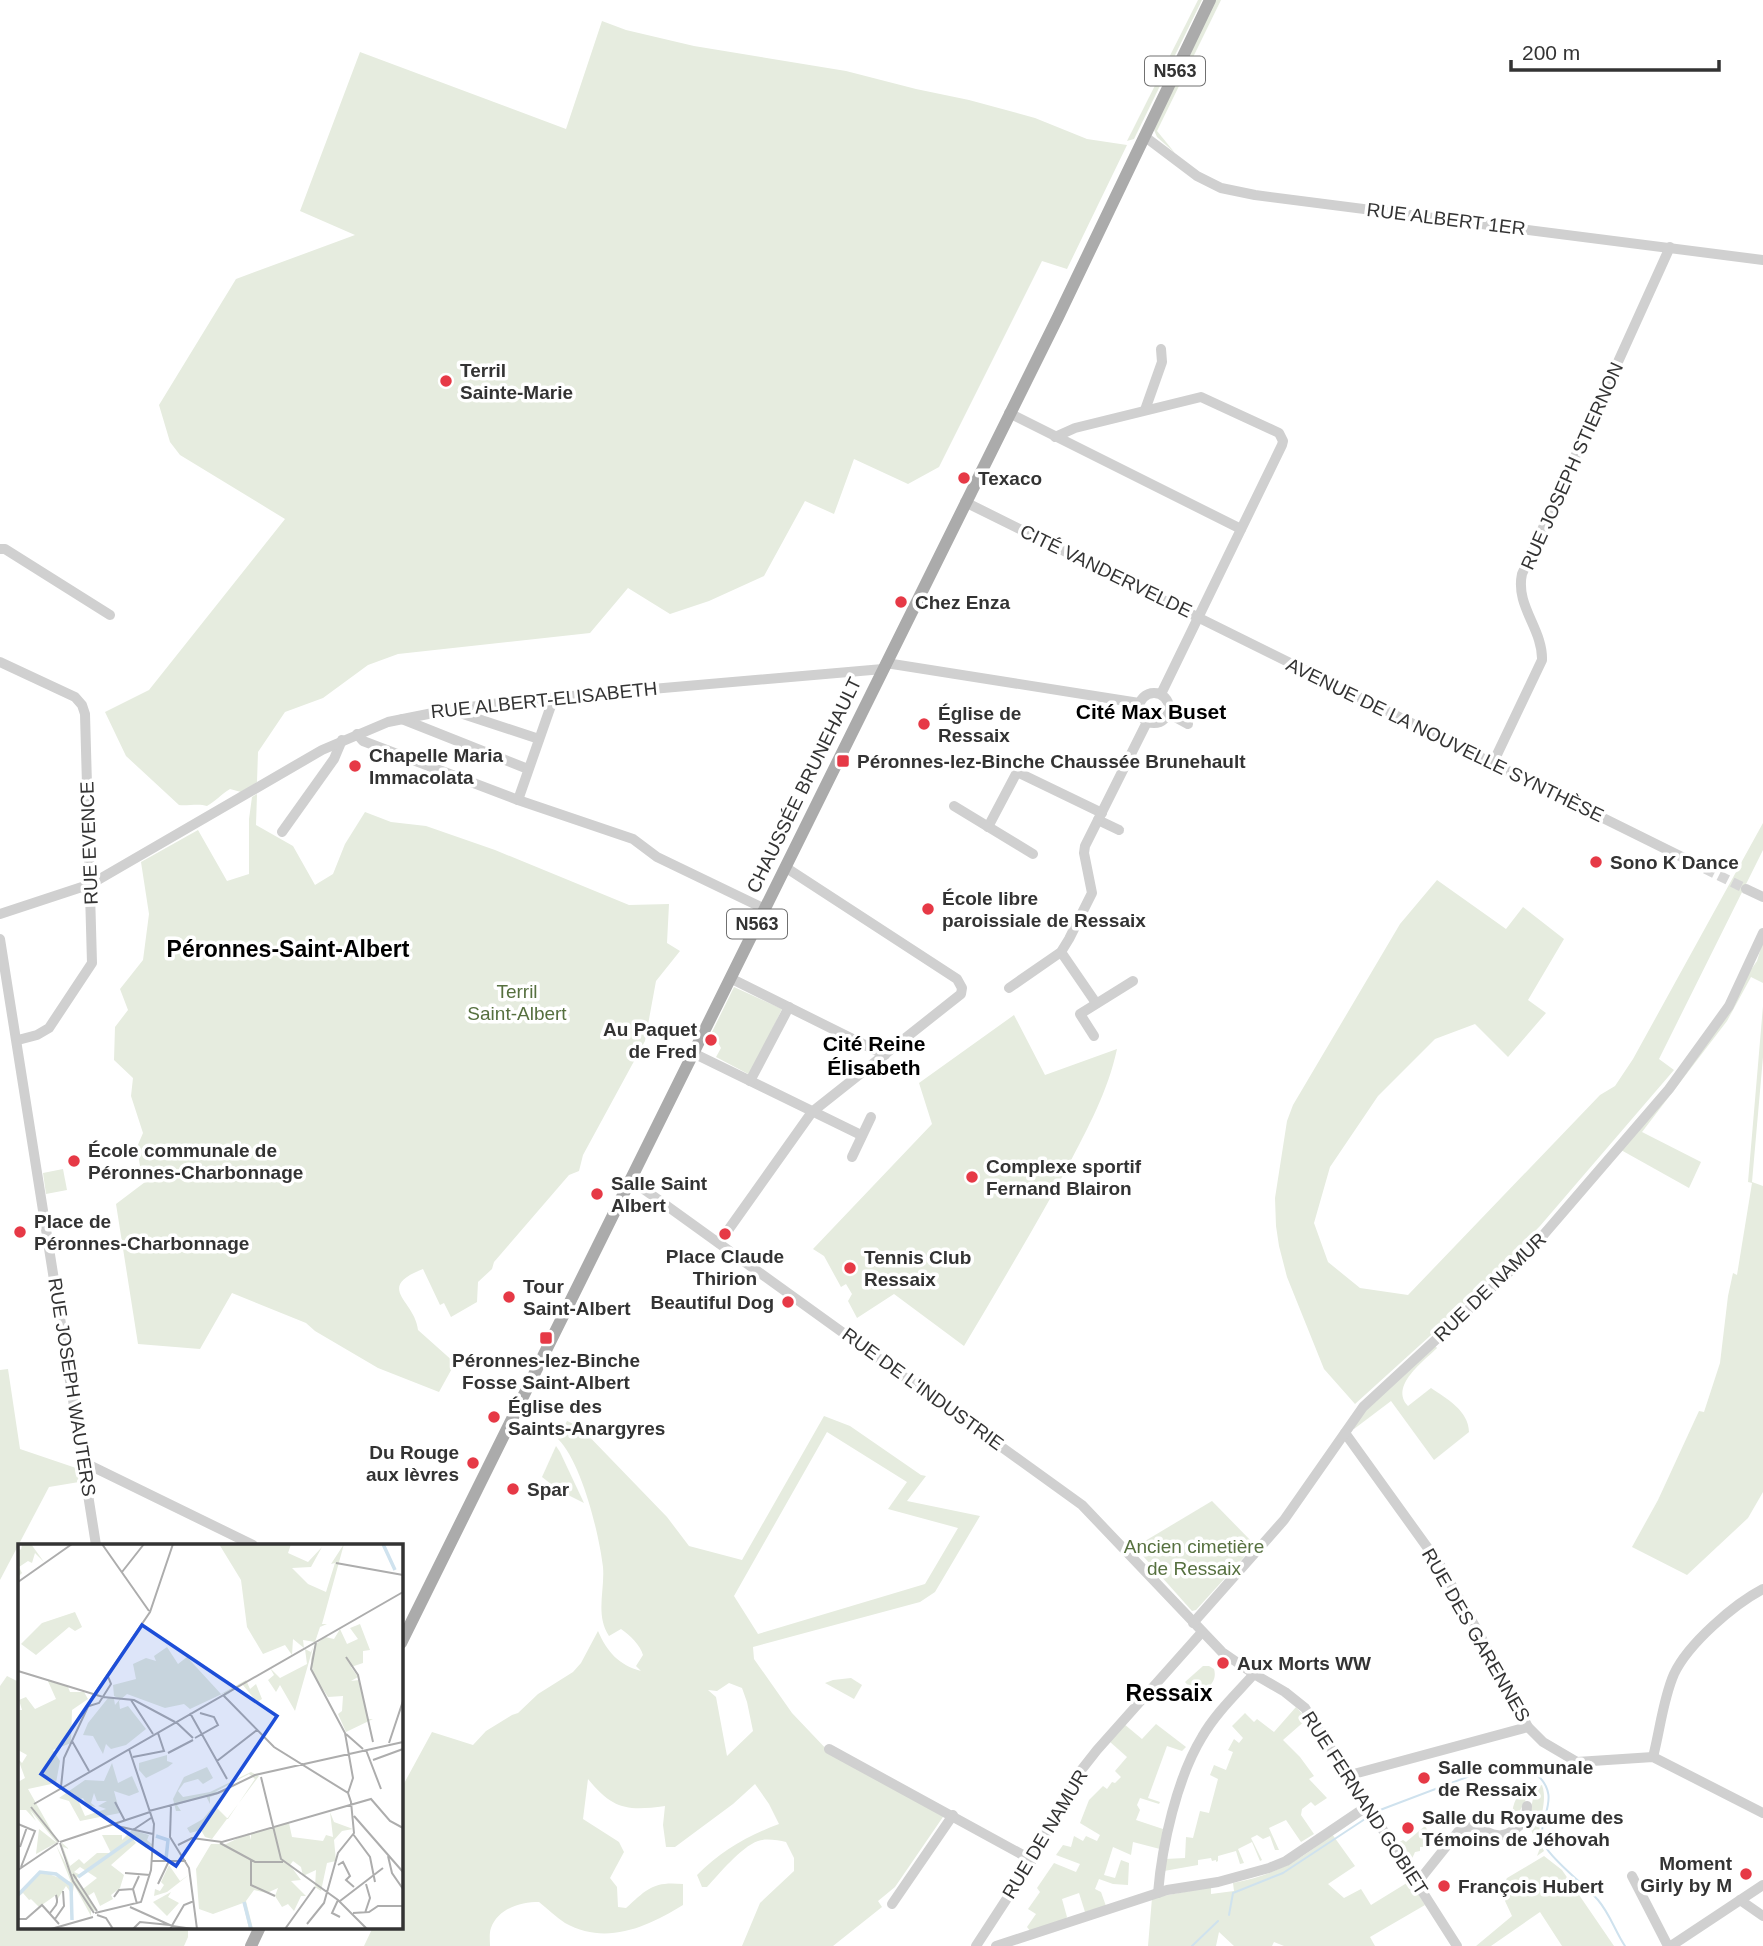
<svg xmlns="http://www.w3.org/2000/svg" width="1763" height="1946" font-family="Helvetica,sans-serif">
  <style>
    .green { fill: #e6ecdf; fill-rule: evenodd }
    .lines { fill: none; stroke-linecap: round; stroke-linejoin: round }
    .stream { stroke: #cfe2ee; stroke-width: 2 }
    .minor-tunnel { stroke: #d6d6d6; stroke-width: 10; stroke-dasharray: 10 5; stroke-linecap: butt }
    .minor { stroke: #d0d0d0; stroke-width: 10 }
    .major { stroke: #ababab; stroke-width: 12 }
    .poi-dot { fill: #e63946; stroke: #fff; stroke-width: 2.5 }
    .labels { text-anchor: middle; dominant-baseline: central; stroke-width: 7; stroke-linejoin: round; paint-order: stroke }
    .shield { fill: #fff; stroke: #707070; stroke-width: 2 }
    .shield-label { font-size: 18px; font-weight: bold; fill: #333 }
    .street-label { font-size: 19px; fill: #333; stroke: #fff }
    .poi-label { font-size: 19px; font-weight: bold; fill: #333; stroke: #fff; text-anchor: start }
    .park-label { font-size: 19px; fill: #56703f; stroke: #fff }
    .neighbourhood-label { font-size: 21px; font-weight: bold; fill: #000; stroke: #fff }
    .quarter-label { font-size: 23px; font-weight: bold; fill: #000; stroke: #fff }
    .inset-river { fill: none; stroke: #cfe2ee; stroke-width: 3.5 }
    .inset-road { fill: none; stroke: #adadad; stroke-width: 2 }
    .view { fill: #1d4ed8; fill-opacity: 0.15; stroke: #1d4ed8; stroke-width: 3.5 }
    .inset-edge { fill: none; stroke: #333; stroke-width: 3.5 }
  </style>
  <rect width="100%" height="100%" fill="#fff"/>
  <g class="green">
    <polygon points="1198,0 1202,0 1134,139 1127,141"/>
    <polygon points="1215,0 1221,0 1157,131 1175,153 1157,137 1154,130"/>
    <path d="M602 21 626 30 694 46 846 71 916 89 969 100 1035 118 1087 139 1127 145 1067 269 1042 261 939 467 908 484 854 459 834 514 805 501 764 576 709 601 670 614 628 588 590 633 398 654 368 665 323 698 285 712 258 752 257 782 241 792 230 789C220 795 216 801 207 806 199 803 188 806 179 805L126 756 105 712 149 690 285 519 180 455 170 442 159 405 236 279 355 235 300 211 360 52 566 129Z"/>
    <path d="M257 794 256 825 293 846 315 885 333 874 345 844 365 812 391 822 426 826 495 850 629 905 669 904 667 943 680 951 656 981 645 1041 583 1155 579 1171 569 1175 494 1262 492 1269 478 1282 477 1302 451 1317 444 1303 440 1305 423 1269C374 1288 415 1300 418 1330L455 1363 439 1392 378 1368 315 1331 306 1323 232 1293 200 1349 138 1344 116 1204 153 1176 140 1166 137 1147 143 1133 131 1096 133 1078 114 1060 115 1027 128 1010 120 989 143 960 149 914 141 862 198 830 227 881 249 874V819L252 797Z"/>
    <polygon points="1763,823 1763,850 1659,1059 1674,1070 1540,1226 1463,1306 1355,1404 1324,1369 1287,1277 1279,1246 1276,1226 1275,1198 1287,1121 1293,1105 1400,924 1437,880 1506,929 1523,907 1564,939 1528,1000 1546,1013 1508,1057 1475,1024 1435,1039 1378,1096 1330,1167 1314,1223 1328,1262 1360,1288 1408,1295 1600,1095 1615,1086 1633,1059"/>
    <polygon points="1763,941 1763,983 1751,977 1727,1021 1642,1132 1701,1162 1689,1188 1621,1150 1748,974 1757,961"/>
    <polygon points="734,987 782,1009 750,1075 716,1057 721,1048 712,1032"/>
    <polygon points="1763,1006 1763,1057 1752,1182 1763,1186 1763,1492 1748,1518 1687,1575 1632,1547 1658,1500 1699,1411 1704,1412 1720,1363 1728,1296 1733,1273 1737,1275 1752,1183 1748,1182"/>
    <path d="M1014 1015 1045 1075 1117 1049C1108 1091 1088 1128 1068 1166 1035 1227 999 1287 964 1346L894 1294 857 1318 848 1301 852 1294 846 1284 841 1287 824 1256 813 1249 932 1124 919 1083Z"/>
    <polygon points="63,1169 67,1190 46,1194 43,1173"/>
    <path d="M1434 1344 1437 1348C1424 1361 1389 1386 1408 1406L1431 1388C1446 1398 1469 1411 1469 1432L1434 1460 1391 1401 1354 1429V1422Z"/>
    <polygon points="8,1369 20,1449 76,1468 79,1482 49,1487 0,1580 0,1370"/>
    <path d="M824 1416 850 1426 921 1475 926 1476 907 1501 980 1516 935 1592 920 1602 753 1647 754 1659 792 1713 830 1753 945 1814 895 1887 878 1901 882 1907 833 1946H742L760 1903 794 1871V1858L786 1842C778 1840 765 1838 758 1841 741 1847 719 1874 707 1887H702L697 1875C721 1851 747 1836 779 1824L769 1804 755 1784 733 1804 675 1847H666L663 1825 665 1806C628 1811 613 1810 588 1779L583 1819 619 1842 624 1852 610 1878 617 1887 618 1907 626 1908C647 1889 653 1881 683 1884V1905C647 1927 606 1946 565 1923 556 1917 548 1909 539 1902 521 1902 498 1908 491 1928 489 1933 490 1941 490 1946H364L373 1927H401V1789L432 1732 473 1745 486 1731 512 1715 518 1713 538 1694 573 1672 581 1663 598 1631C607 1652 619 1665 641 1671L636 1666 643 1655C640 1645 630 1635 621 1629L609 1636C595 1615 605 1590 603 1567 599 1534 582 1463 558 1439L567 1421 580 1427 667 1517 689 1546 742 1560ZM827 1432 907 1482 888 1509 958 1528 925 1584 758 1634 734 1596ZM729 1683 742 1688 747 1702 753 1731 727 1756 716 1697 708 1690 717 1691Z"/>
    <polygon points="556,1446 560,1452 584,1503 560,1491 542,1477"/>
    <polygon points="1212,1501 1255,1545 1196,1610 1192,1611 1135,1547"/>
    <path d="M1203 1666H1209L1214 1669C1218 1683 1206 1689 1197 1696L1185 1682Z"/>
    <polygon points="7,1676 19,1682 19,1927 188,1927 188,1937 184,1946 0,1946 0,1686"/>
    <polygon points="851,1678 862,1685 854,1699 825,1683 833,1680"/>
    <polygon points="1296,1707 1307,1719 1283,1740 1300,1757 1314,1776 1309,1779 1327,1798 1315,1806 1311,1802 1302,1809 1301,1815 1314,1834 1301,1842 1286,1820 1269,1828 1279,1850 1275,1850 1270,1836 1263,1839 1257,1835 1251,1838 1262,1860 1260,1861 1252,1842 1238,1849 1244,1863 1240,1864 1236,1851 1218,1856 1218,1861 1216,1862 1216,1860 1212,1861 1211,1858 1198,1860 1198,1865 1164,1871 1165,1859 1185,1858 1186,1837 1193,1838 1200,1811 1209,1813 1218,1779 1210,1775 1214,1765 1226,1770 1233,1752 1228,1750 1234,1739 1239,1743 1243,1738 1232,1726 1245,1713 1254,1722 1257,1719 1274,1732"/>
    <polygon points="1124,1724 1142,1739 1156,1724 1186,1747 1182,1751 1167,1746 1148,1798 1160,1802 1159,1804 1140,1798 1137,1805 1140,1810 1136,1820 1163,1829 1160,1849 1133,1842 1131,1855 1113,1847 1104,1875 1115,1878 1121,1860 1129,1863 1128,1885 1113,1884 1099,1879 1095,1889 1101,1892 1106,1906 1085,1912 1079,1893 1062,1899 1067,1917 1065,1920 1031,1932 1027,1927 1036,1914 1028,1909 1040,1892 1037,1888 1054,1863 1076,1872 1080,1864 1056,1855 1063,1845 1071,1847 1074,1836 1083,1841 1086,1836 1097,1841 1100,1835 1080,1823 1089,1800 1103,1786 1107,1789 1112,1782 1115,1783 1121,1777 1115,1771 1127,1757 1109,1741"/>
    <path d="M1531 1782 1533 1786 1513 1824C1510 1803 1517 1795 1531 1782Z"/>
    <path d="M1542 1785C1550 1807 1531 1828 1544 1851L1537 1856 1540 1848 1528 1824 1535 1788Z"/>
    <polygon points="1425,1826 1432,1838 1427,1837 1423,1847 1420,1847 1420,1851 1415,1852 1411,1861 1398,1843 1403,1840 1406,1842"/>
    <path d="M1332 1834 1355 1866 1328 1884 1344 1898 1361 1889 1371 1905 1410 1881 1425 1905 1370 1937 1375 1946H1284L1274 1942 1272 1946H1234L1219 1932 1216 1946H1148L1152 1898 1211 1887V1894L1234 1891 1233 1883C1275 1875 1299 1861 1332 1834Z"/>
    <polygon points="1544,1856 1562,1870 1614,1946 1562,1946 1540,1912 1491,1946 1476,1946 1512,1916 1505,1901 1503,1885 1507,1878"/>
  </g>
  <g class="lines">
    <g class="stream">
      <path d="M1380 1810 1504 1763C1517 1761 1524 1764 1534 1772 1567 1799 1532 1821 1545 1846 1554 1862 1584 1884 1598 1900 1610 1914 1615 1931 1625 1946"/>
      <polyline points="1229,1915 1233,1893 1283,1873 1368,1817"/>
      <polyline points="1192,1946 1218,1921"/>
    </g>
    <polyline class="minor-tunnel" points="1692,862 1746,889"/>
    <g class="minor">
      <polyline points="1144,136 1197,176 1221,188 1255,195 1763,260"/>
      <polyline points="1145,410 1162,362 1161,349"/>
      <polyline points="1009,413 1241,529"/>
      <polyline points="1055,437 1075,428 1201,397 1279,433 1283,441 1282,445 1161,694"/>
      <polyline points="965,502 1692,862"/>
      <polyline points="0,549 5,549 110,615"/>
      <polyline points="0,662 75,697 82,705 85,714 92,963 49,1028 37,1035 18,1040"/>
      <polyline points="886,663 1139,703"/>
      <circle cx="1154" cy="708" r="15"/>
      <polyline points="461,708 463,714 539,739"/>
      <polyline points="1168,713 1188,724"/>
      <polyline points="402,719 528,769"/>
      <polyline points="357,734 363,741 518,800 633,839 657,857 765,909"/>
      <path d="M1493 763 1542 660C1543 629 1515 606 1522 574L1670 247"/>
      <polyline points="518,800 554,697"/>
      <polyline points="954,806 1033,854"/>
      <polyline points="1098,820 1119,830"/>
      <polyline points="988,827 1017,772 1102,813"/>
      <polyline points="282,832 334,759 342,740"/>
      <polyline points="1746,889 1763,897"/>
      <polyline points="0,914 91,884 322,750 388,722 448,710 514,701 883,669"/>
      <polyline points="0,939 96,1545"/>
      <polyline points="1061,952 1096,1003"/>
      <polyline points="730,978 885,1055"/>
      <polyline points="1009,988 1061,952 1069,939 1092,893 1084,853 1085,846 1147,722"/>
      <polyline points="1094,1036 1080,1014 1133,981"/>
      <polyline points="693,1053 861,1135"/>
      <polyline points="750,1081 789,1007"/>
      <polyline points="852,1157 871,1117"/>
      <polyline points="631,1180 1082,1505 1222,1652 1254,1674 1285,1692 1305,1708 1457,1946"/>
      <polyline points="719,1243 812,1112 961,994 962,988 957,979 785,867"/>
      <polyline points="1345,1433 1440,1565 1481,1637 1528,1727 1543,1742 1577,1762 1653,1757 1763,1813"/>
      <polyline points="83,1462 253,1545"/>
      <polyline points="1193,1623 1284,1520 1363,1407 1521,1261 1669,1089 1729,1006 1763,933"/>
      <polyline points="829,1749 1032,1860"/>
      <path d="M1653 1757C1660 1730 1663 1699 1674 1674 1688 1644 1734 1604 1763 1589"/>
      <polyline points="1350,1775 1528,1727"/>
      <polyline points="1632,1876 1668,1946"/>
      <path d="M1417 1883 1461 1828C1489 1820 1491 1854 1526 1820L1527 1806"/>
      <path d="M1158 1893C1162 1845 1177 1778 1202 1737 1215 1714 1236 1694 1254 1674"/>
      <polyline points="1740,1900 1763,1916"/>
      <polyline points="892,1904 953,1815"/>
      <polyline points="976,1946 1032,1860 1075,1778 1097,1750 1202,1632"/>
      <polyline points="996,1946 1167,1890 1218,1882 1269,1868 1286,1861 1369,1805"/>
      <polyline points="1671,1946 1763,1885"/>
    </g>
    <g class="major">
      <polyline points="401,1643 1058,317 1210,0"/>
      <polyline points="251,1946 260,1927"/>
    </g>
  </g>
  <g class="poi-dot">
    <circle cx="446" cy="381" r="7"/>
    <circle cx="964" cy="478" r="7"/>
    <circle cx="901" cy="602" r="7"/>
    <circle cx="924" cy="724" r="7"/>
    <rect x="836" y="754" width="14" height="14" rx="3.5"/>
    <circle cx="355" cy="766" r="7"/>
    <circle cx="1596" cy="862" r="7"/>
    <circle cx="928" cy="909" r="7"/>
    <circle cx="711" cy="1040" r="7"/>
    <circle cx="74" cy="1161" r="7"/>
    <circle cx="972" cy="1177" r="7"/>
    <circle cx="597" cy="1194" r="7"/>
    <circle cx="20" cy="1232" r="7"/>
    <circle cx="725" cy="1234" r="7"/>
    <circle cx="850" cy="1268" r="7"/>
    <circle cx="509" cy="1297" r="7"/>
    <circle cx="788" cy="1302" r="7"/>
    <rect x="539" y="1331" width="14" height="14" rx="3.5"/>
    <circle cx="494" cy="1417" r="7"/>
    <circle cx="473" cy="1463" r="7"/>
    <circle cx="513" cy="1489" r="7"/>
    <circle cx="1223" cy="1663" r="7"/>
    <circle cx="1424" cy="1778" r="7"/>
    <circle cx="1408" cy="1828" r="7"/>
    <circle cx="1746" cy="1874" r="7"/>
    <circle cx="1444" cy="1886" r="7"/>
  </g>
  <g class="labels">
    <g class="shield">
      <rect x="1145" y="56.5" width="60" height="29" rx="5"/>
      <rect x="727" y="909.5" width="60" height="29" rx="5"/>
    </g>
    <g class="shield-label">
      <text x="1175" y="71">N563</text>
      <text x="757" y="924">N563</text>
    </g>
    <g class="street-label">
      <text transform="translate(1446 219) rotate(7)">RUE ALBERT 1ER</text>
      <text transform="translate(1572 466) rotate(-66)">RUE JOSEPH STIERNON</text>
      <text transform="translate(1106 571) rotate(26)">CITÉ VANDERVELDE</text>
      <text transform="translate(544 700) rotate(-6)">RUE ALBERT-ELISABETH</text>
      <text transform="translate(1445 740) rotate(26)">AVENUE DE LA NOUVELLE SYNTHÈSE</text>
      <text transform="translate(804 785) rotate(-64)">CHAUSSÉE BRUNEHAULT</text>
      <text transform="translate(89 843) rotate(-92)">RUE EVENCE</text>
      <text transform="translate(1490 1287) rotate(-44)">RUE DE NAMUR</text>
      <text transform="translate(72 1387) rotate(81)">RUE JOSEPH WAUTERS</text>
      <text transform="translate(923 1389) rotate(36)">RUE DE L'INDUSTRIE</text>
      <text transform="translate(1476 1635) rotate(60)">RUE DES GARENNES</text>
      <text transform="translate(1365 1803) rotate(57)">RUE FERNAND GOBIET</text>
      <text transform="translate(1045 1834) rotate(-59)">RUE DE NAMUR</text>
    </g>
    <g class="poi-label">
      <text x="460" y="370">Terril<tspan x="460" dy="22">Sainte-Marie</tspan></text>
      <text x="978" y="478">Texaco</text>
      <text x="915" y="602">Chez Enza</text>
      <text x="938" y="713">Église de<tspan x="938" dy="22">Ressaix</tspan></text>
      <text x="369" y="755">Chapelle Maria<tspan x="369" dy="22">Immacolata</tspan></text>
      <text x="857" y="761">Péronnes-lez-Binche Chaussée Brunehault</text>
      <text x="1610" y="862">Sono K Dance</text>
      <text x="942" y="898">École libre<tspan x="942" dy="22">paroissiale de Ressaix</tspan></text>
      <text x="697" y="1029" text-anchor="end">Au Paquet<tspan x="697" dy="22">de Fred</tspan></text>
      <text x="88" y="1150">École communale de<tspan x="88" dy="22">Péronnes-Charbonnage</tspan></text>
      <text x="986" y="1166">Complexe sportif<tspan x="986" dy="22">Fernand Blairon</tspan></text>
      <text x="611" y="1183">Salle Saint<tspan x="611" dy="22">Albert</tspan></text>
      <text x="34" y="1221">Place de<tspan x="34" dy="22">Péronnes-Charbonnage</tspan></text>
      <text x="725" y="1256" text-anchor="middle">Place Claude<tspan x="725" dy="22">Thirion</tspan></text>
      <text x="864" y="1257">Tennis Club<tspan x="864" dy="22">Ressaix</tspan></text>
      <text x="523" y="1286">Tour<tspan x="523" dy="22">Saint-Albert</tspan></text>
      <text x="774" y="1302" text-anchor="end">Beautiful Dog</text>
      <text x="546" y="1360" text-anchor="middle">Péronnes-lez-Binche<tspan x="546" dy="22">Fosse Saint-Albert</tspan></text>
      <text x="508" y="1406">Église des<tspan x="508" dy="22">Saints-Anargyres</tspan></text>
      <text x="459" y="1452" text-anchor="end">Du Rouge<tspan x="459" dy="22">aux lèvres</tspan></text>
      <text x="527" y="1489">Spar</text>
      <text x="1237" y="1663">Aux Morts WW</text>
      <text x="1438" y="1767">Salle communale<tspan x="1438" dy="22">de Ressaix</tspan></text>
      <text x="1422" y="1817">Salle du Royaume des<tspan x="1422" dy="22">Témoins de Jéhovah</tspan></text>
      <text x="1732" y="1863" text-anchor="end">Moment<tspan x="1732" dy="22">Girly by M</tspan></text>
      <text x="1458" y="1886">François Hubert</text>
    </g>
    <g class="park-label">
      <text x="517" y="991">Terril<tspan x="517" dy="22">Saint-Albert</tspan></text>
      <text x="1194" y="1546">Ancien cimetière<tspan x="1194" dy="22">de Ressaix</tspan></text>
    </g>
    <g class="neighbourhood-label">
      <text x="1151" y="711">Cité Max Buset</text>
      <text x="874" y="1043">Cité Reine<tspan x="874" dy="24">Élisabeth</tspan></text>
    </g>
    <g class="quarter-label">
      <text x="288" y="949">Péronnes-Saint-Albert</text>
      <text x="1169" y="1693">Ressaix</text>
    </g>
  </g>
  <g transform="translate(18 1544)">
    <rect width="385" height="385" fill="#fff"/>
    <path d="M4 0H13L26 18 17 9 14 19 10 17 1 23 4 29 0 33V3L3 6ZM201 0H273L270 9 290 18 304 3 293 23 274 24 290 40 308 48 317 19 313 20 326 0 304 80H309L302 83 297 98 285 96 286 104 275 95 274 111 267 101 245 110 229 83 223 36ZM57 68 64 83 57 87 51 83 18 111 3 100 24 79ZM342 80 352 106 345 107V119L333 123 340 133 333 137 341 136 350 175H355L328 188 320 170 324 167 325 152 310 153 295 130 293 115 297 101 307 93 316 95 322 85 329 100 340 95 332 84ZM296 100 277 167 262 141 258 148 250 136 256 131 252 124 262 134 289 120 287 105 293 108ZM149 103 160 120 169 113 203 150 253 122 228 136 232 145 238 140 244 155 239 158 224 140 206 153V149L172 165 166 160 147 164 109 150 101 157 102 165 110 162 128 185 108 201 93 205 88 200 85 210 75 192 65 191 70 179 90 154 96 155 97 161 102 155 96 152 95 141 118 135 115 120 128 114 138 117 136 112ZM29 135 50 143 52 148H66L70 155 54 166 53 199 35 206 42 217 38 239 10 245 40 298 18 310 21 285 39 299 12 266 18 277 8 266H0V238L7 234 0 215 4 219 9 211 0 206V166H4L1 156 8 153 17 165 38 155ZM149 211V217L155 219 150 223 128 234 121 226V219ZM94 219 100 239 114 232 121 248 111 252 96 247 102 269 62 277 51 257 41 254 67 236 86 237ZM76 249 79 257H89L80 262 88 265 67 272 60 256 65 254 69 261 78 263 73 259ZM189 223 195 234 185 240 180 235 166 239 160 247 165 253 192 248 233 228 241 232 194 295 187 293 183 286 172 289 169 284 185 275 208 247 192 253V260L188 252 159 261 163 267H158L155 255 166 233ZM231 230 237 235 210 275 197 262 211 245 197 248ZM312 268 316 278 335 285 324 287 316 296 318 317 309 319 303 347 297 343 298 326 285 332 283 323 275 317 272 321 283 336 273 337 288 352H283L276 367 270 360 264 363 257 352 260 344 249 349 236 346 228 357 235 385H231L225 359 195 370 181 365 178 325 193 300H208L231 289 233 296V289L271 279 274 293 305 297 308 291 315 293ZM114 286 131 291 129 296 135 301 128 304 115 295 118 299 93 321 106 331 102 344 93 351 95 355 82 362 76 348 70 352 78 367 73 366V372L56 341 52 369 53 349 48 342 39 356 38 351 21 363 13 355 17 353 11 356 5 349 0 353 22 327 53 338 38 301 51 326 43 298 51 305 45 303 52 322 61 315 66 320 79 309H93L84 291H104V296ZM62 323 79 334 65 345 57 335 63 331 56 328ZM151 321 162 337 172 330 149 348 136 352 137 345 142 347 146 341 143 338ZM153 348 150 353 161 359 149 372 135 358Z" fill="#e6ecdf" fill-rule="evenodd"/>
    <path class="inset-river" d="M365 0 377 26M138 292 150 296 148 315M60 333 118 292M0 351 22 328 38 330 53 341 54 376M226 358 233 385"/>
    <path class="inset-road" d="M84 0 131 67M318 19 385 31M104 28 126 0M0 38 54 0M298 98 293 125 327 189 335 234 330 249M328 113 340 131 355 198M0 127 85 153 116 156 157 178M205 151 256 203 330 249 333 258 336 289 320 309 306 359 289 380M113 156 135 190M71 162 81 159 93 140 89 130M172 169 209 235M158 178 175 194M328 190 345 205M177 194 200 181 196 173 182 169M54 197 71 227M371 199 385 157M348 206 363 245M150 209 175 196M115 213 146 207 140 189M355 216 385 205M199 217 239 186M243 233 263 315 320 356 349 385M43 243 46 214 75 152 132 68 155 0M97 258 107 277M16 260 385 48M153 261 152 293 171 324 179 385M13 263 41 298M131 267 200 249 237 231 385 198M336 272 385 328M0 280 17 287 3 323M99 282 135 290M115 286 133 274M335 290 352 313 357 338M42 298 132 268M42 299 55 337 76 369M202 299 237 318H265M160 301 174 294 204 298 353 255 372 277 385 284M2 303 9 283M370 312 374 329 385 345M233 316V341L257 352M134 317H168M320 321 325 318 332 332 328 336 336 343M0 326 40 299M107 329 132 331M55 330 79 367M140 340 151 317M100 347 96 353 101 346 115 345M320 356 314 369 322 373M322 357 365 324M119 360 115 345 121 332M112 363 154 382 175 385M32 369 38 361 39 358V355L38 351 39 356M77 369 123 358 133 326 136 280 111 205M335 369 351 368 360 362H385M347 369 352 354 348 340M79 371 88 374 95 385M0 375H8L24 361 41 380M37 375 46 362 45 347M33 385 75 373M115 385 122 378 152 381M152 385 166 361 176 357M267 385 297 343"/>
    <path class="view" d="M124 81 259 172 158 322 23 230Z"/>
    <rect width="385" height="385" class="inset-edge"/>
  </g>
  <path d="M1511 60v10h208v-10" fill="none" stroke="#333333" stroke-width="3.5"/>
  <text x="1522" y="60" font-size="21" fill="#333333" stroke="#ffffff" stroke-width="5" paint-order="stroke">200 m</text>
</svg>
